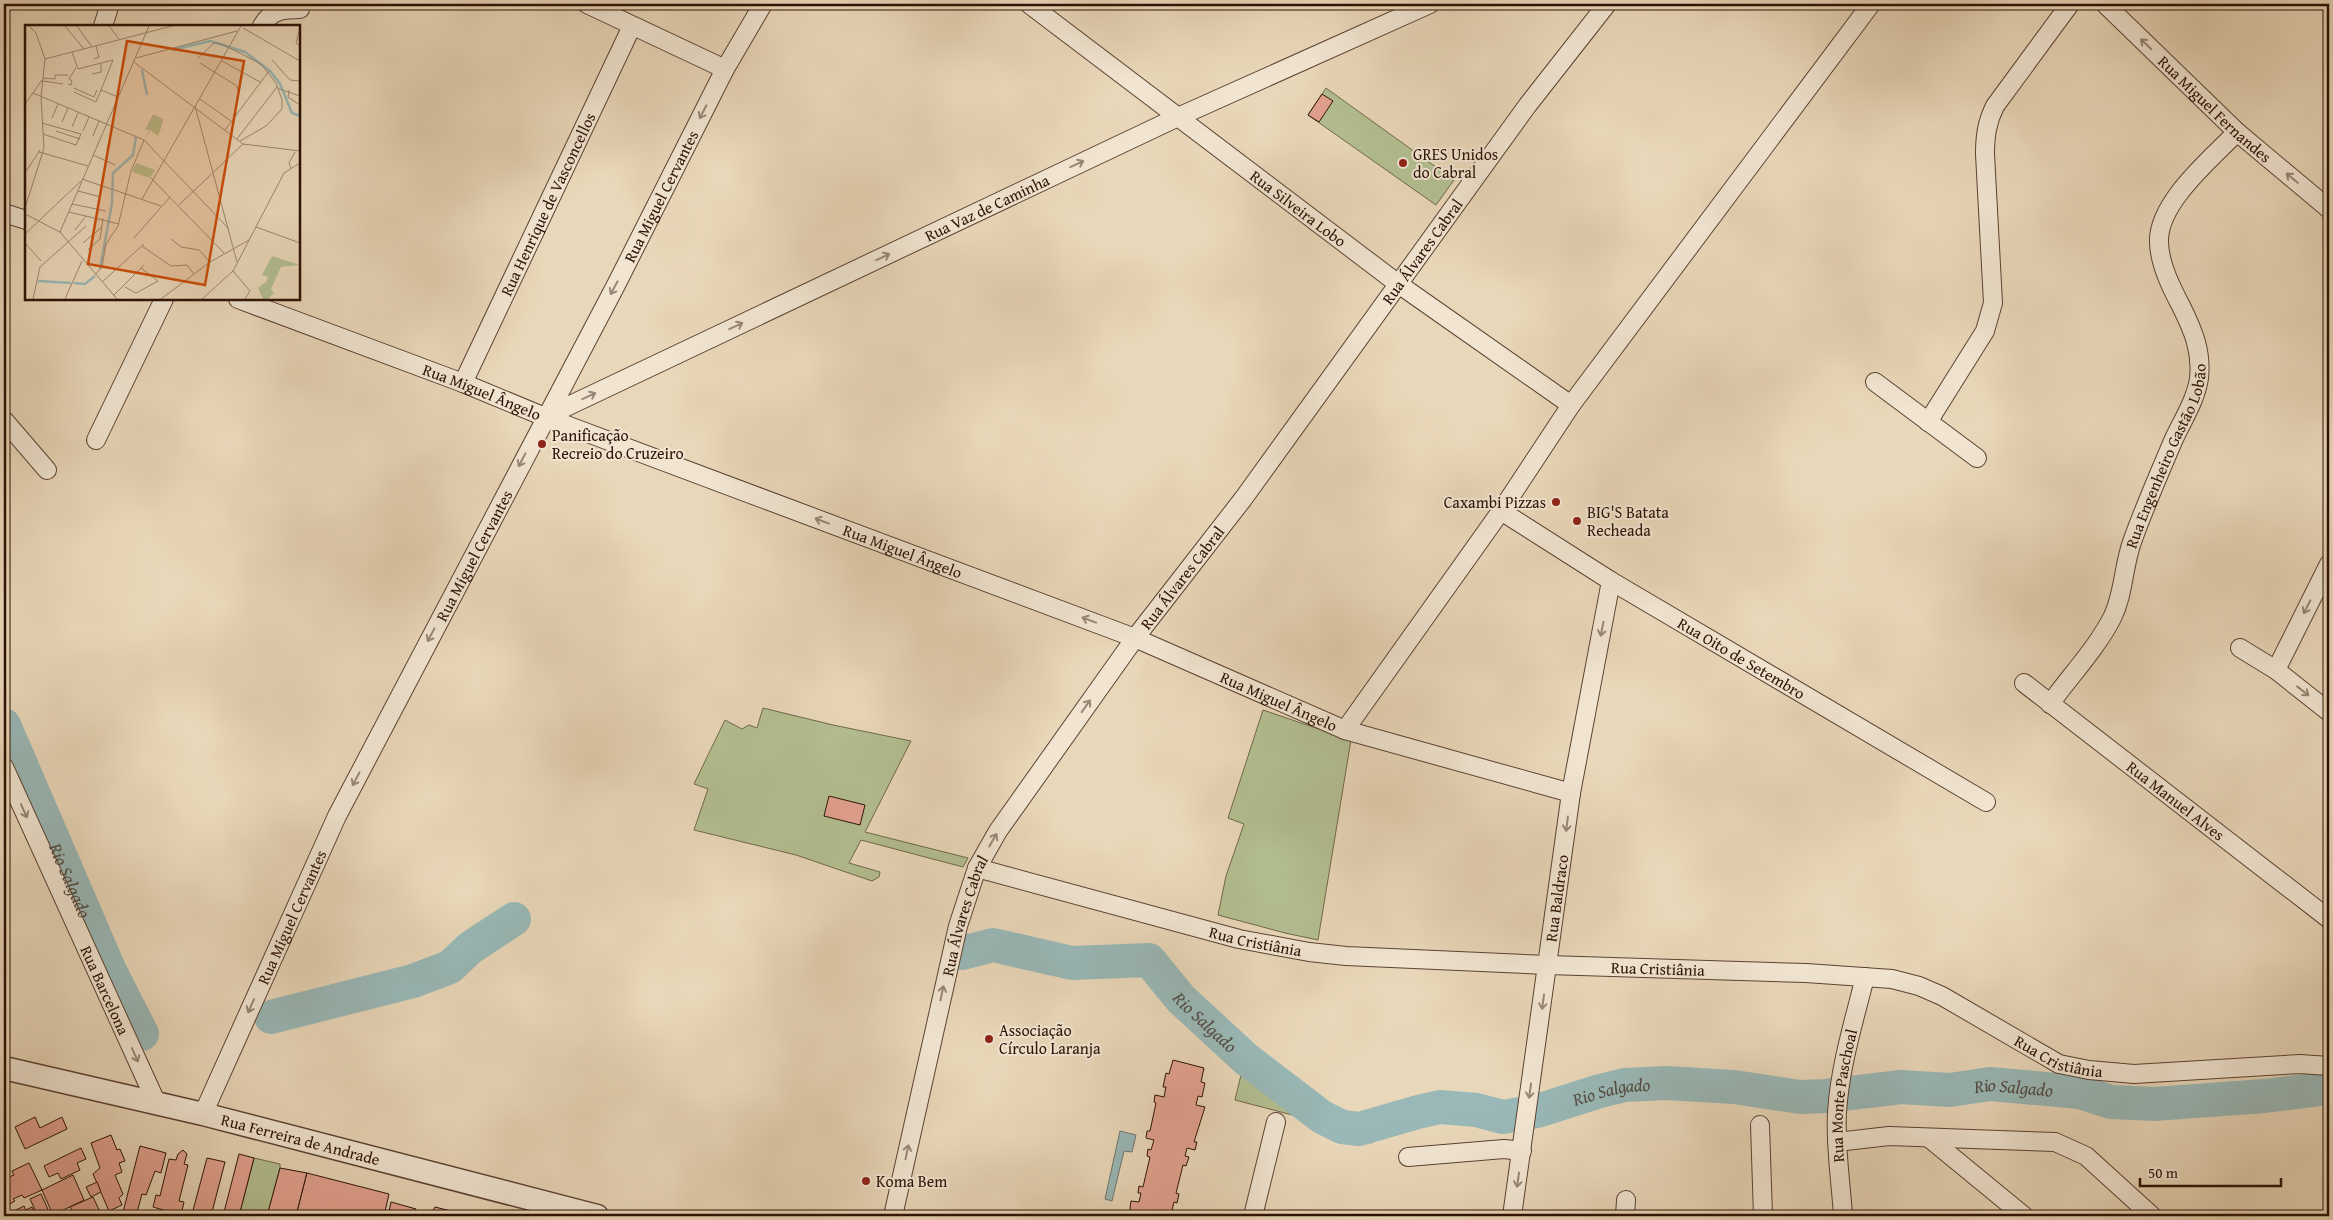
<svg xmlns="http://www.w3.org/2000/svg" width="2333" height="1220" font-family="'Gentium Book Plus',serif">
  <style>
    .green { fill: #b3bf91; stroke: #70684b }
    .water { fill: #99b8b7; stroke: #6d7570 }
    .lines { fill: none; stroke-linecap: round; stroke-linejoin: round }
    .river { stroke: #99b8b7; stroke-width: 34 }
    .building { fill: #e3a290; stroke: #2c1105 }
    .minor-casing { stroke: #5b4232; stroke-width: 20 }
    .tertiary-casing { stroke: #5b4232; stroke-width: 25 }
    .minor { stroke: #f1e5d2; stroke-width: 18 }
    .tertiary { stroke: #f1e5d2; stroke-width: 22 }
    .oneway { stroke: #988676 }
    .poi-dot { fill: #8f2418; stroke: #f1e5d2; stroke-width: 2 }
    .labels { text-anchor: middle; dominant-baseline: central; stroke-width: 4; stroke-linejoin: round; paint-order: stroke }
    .street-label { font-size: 16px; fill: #2c1105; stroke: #f1e5d2 }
    .poi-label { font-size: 16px; fill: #2c1105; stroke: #f1e5d2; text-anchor: start }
    .water-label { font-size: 18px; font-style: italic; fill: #524b43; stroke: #f1e5d2 }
    .inset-river { fill: none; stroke: #99b8b7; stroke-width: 2.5 }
    .inset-road { fill: none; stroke: #9d8871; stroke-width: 1 }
    .view { fill: #cc4e0b; fill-opacity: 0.15; stroke: #cc4e0b; stroke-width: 2.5 }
    .inset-edge { fill: none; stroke: #2c1105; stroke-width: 2.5 }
  </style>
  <rect width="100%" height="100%" fill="#e9d7b9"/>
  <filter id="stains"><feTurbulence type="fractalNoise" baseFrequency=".004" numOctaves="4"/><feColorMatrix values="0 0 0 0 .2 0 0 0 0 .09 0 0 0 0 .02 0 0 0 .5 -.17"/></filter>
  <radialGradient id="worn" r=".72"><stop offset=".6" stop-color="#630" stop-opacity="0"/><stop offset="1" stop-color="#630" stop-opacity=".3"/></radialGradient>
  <g class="green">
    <polygon points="1326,88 1454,180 1436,205 1308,115"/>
    <polygon points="763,708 833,725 911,741 865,832 968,858 963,867 861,840 849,863 880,872 879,877 872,881 796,855 694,830 708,789 694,784 725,720 742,729 749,725 757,728"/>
    <polygon points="1263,710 1351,740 1318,940 1285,933 1218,915 1226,876 1244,824 1228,818"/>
    <path d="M1247 1050 1263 1063 1279 1070 1278 1073 1299 1082 1298 1089C1313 1099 1341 1125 1359 1124 1364 1124 1369 1121 1374 1120L1375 1113 1411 1107 1433 1099V1102L1445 1101 1486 1109 1488 1105 1511 1108 1509 1119 1482 1118 1481 1116C1471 1117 1467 1114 1455 1116L1454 1111 1434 1112 1433 1116 1374 1131 1372 1143 1319 1127V1122L1235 1100Z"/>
    <polygon points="254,1158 280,1164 280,1168 267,1216 239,1216"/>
  </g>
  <polygon class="water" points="1120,1131 1136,1135 1132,1152 1124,1151 1112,1201 1105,1199"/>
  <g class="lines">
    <g class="river">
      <path id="s1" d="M4 725 109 969 142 1034"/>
      <path id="s2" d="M962 953 993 945 1072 963 1149 960 1181 999 1246 1059 1322 1117 1342 1127 1359 1129 1418 1112 1440 1107 1476 1110 1503 1117 1537 1111 1600 1091 1625 1085 1666 1083 1734 1087 1800 1097 1826 1096 1901 1087 1950 1090 1990 1084 2080 1092 2111 1102 2154 1104 2264 1096 2329 1088"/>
      <polyline points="271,1017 413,981 450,967 470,948 514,919"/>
    </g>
  </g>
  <g class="building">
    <polygon points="1322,94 1333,101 1319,122 1308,115"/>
    <polygon points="829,796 865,805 860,825 824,816"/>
    <polygon points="1173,1060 1204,1068 1201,1082 1205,1083 1202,1097 1198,1096 1196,1105 1205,1107 1194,1142 1197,1142 1195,1150 1187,1148 1185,1156 1189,1157 1186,1166 1183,1165 1176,1193 1179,1194 1177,1203 1174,1202 1172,1210 1180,1212 1179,1216 1129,1216 1131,1201 1139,1202 1141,1193 1138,1193 1139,1186 1143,1187 1150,1157 1147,1156 1148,1149 1151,1150 1154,1140 1146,1138 1147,1131 1150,1131 1156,1103 1154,1102 1155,1095 1164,1097 1166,1087 1163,1087 1166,1073 1169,1074"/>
    <polygon points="35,1117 40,1128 62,1117 67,1129 25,1149 15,1127"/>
    <polygon points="111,1135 117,1150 120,1149 125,1161 119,1163 122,1172 115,1175 123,1194 119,1198 122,1205 109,1211 93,1174 100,1168 91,1143"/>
    <polygon points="140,1146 166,1153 161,1173 155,1171 146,1195 142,1194 136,1216 122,1216"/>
    <polygon points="81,1148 86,1159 77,1163 80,1170 61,1179 58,1173 49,1177 44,1166"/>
    <polygon points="183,1150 187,1154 184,1164 188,1165 179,1201 184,1202 181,1215 153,1207 156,1195 160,1196 169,1159 176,1160 178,1154"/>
    <polygon points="239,1154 254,1158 239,1216 223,1216"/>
    <polygon points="207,1158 225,1162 211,1216 201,1216 192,1214"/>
    <polygon points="29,1163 42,1190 24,1198 22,1195 13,1199 15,1201 4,1207 4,1179 14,1175 12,1171"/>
    <polygon points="280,1168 307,1173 296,1216 267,1216"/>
    <polygon points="307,1173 389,1194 384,1216 296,1216"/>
    <polygon points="73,1175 84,1200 53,1215 42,1190"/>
    <polygon points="97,1182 101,1192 91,1197 86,1187"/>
    <polygon points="41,1194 51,1216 38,1216 30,1199"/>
    <polygon points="93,1197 102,1216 75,1216 70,1207"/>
    <polygon points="391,1202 416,1209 414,1216 388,1216"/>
    <polygon points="24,1206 26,1210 32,1207 36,1216 4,1216"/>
    <polygon points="435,1207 471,1216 430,1216"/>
    <polygon points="63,1211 65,1216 51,1216 53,1215"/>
  </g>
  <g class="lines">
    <defs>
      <g id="minor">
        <polyline points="587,4 725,69"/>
        <path id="s3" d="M1029 4 1397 283 1571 405"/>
        <path id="s4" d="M2105 4 2237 132 2329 209"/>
        <polyline points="103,26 110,4"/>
        <path d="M262 26C271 10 283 9 300 9"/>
        <polyline points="4,213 26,220"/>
        <path id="s5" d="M238 299 463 383 545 417 1135 638 1345 730 1571 793"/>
        <polyline points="1875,382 1977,458"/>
        <path id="s6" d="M463 383 632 26"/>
        <path id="s7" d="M545 417 1178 117 1430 4"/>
        <polyline points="4,420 47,470"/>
        <path d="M1928 422 1985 331 1993 303 1985 154C1985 136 1987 122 1995 106L2070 4"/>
        <polyline points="96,440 164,299"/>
        <path id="s8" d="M1501 511 1611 581 1986 802"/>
        <polyline points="2240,648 2276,670 2329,712"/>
        <polyline points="2276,670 2329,564"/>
        <path id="s9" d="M2024 683 2329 919"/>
        <path id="s10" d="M2050 704C2070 676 2096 649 2112 618 2124 594 2123 567 2132 542 2144 508 2159 474 2173 441 2182 421 2196 400 2199 378 2202 351 2193 330 2181 306 2171 287 2160 265 2159 243 2157 203 2211 159 2237 132"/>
        <polyline points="1345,730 1501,511 1571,405 1871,4"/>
        <path id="s11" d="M4 767 157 1104"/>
        <path id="s12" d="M977 868 1239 939 1309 952 1346 956 1548 965 1806 973 1892 979 1919 986 1942 996 2059 1064 2089 1070 2134 1074 2300 1064 2329 1066"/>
        <path id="s13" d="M203 1114 337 816 616 285 725 69 763 4"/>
        <polyline points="1760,1125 1763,1216"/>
        <polyline points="1929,1138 2024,1216"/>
        <polyline points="1837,1142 1889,1136 2055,1142 2086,1156 2152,1216"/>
        <polyline points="1408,1157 1504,1149 1522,1151"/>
        <path id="s14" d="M893 1216 958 926 977 868 998 831 1135 638 1243 499 1527 106 1607 4"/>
        <polyline points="1253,1216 1276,1122"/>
        <path id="s15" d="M1512 1216 1571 793 1611 581"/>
        <polyline points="1625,1216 1626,1200"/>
        <path id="s16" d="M1843 1216C1841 1182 1835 1147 1837 1112 1840 1066 1854 1021 1865 977"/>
      </g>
      <g id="tertiary">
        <path id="s17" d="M4 1068 203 1114 597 1216"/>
      </g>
    </defs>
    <use href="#minor" class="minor-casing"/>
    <use href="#tertiary" class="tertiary-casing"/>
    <use href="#minor" class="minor"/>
    <use href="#tertiary" class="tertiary"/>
  </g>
  <defs><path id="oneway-shaft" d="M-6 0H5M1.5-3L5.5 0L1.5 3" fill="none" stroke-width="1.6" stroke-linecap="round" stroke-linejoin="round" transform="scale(1.25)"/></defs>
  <g class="oneway">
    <use href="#oneway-shaft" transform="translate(2146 44) rotate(-136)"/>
    <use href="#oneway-shaft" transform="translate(703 112) rotate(117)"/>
    <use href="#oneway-shaft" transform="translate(1077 164) rotate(-25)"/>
    <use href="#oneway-shaft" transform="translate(2292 178) rotate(-140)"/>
    <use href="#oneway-shaft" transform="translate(883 257) rotate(-25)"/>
    <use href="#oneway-shaft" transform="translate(614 288) rotate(118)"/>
    <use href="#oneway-shaft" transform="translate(736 326) rotate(-25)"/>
    <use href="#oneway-shaft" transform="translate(589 396) rotate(-25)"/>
    <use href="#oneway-shaft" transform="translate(522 460) rotate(118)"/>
    <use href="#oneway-shaft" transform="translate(822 521) rotate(-159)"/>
    <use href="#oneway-shaft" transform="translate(2307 607) rotate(117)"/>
    <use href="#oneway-shaft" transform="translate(1089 620) rotate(-159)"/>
    <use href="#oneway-shaft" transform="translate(1602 629) rotate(101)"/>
    <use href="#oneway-shaft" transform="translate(431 635) rotate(118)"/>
    <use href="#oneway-shaft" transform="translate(2303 691) rotate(38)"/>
    <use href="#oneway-shaft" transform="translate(1086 706) rotate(-55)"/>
    <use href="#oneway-shaft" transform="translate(356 779) rotate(118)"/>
    <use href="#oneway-shaft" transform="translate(24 811) rotate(66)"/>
    <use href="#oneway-shaft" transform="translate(1567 824) rotate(97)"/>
    <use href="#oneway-shaft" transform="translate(993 840) rotate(-60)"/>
    <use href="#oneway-shaft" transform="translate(942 993) rotate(-78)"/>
    <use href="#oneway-shaft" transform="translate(1543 1002) rotate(98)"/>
    <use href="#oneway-shaft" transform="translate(251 1006) rotate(114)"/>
    <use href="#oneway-shaft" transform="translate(135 1055) rotate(66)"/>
    <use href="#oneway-shaft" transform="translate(1530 1091) rotate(98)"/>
    <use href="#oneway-shaft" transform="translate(907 1152) rotate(-78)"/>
    <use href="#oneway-shaft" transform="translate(1518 1180) rotate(98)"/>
  </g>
  <g class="poi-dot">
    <circle cx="1403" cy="163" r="5"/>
    <circle cx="542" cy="444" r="5"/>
    <circle cx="1556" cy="502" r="5"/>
    <circle cx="1577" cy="521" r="5"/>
    <circle cx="989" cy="1039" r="5"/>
    <circle cx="866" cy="1181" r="5"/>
  </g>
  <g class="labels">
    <g class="street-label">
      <text stroke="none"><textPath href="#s4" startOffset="152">Rua Miguel Fernandes</textPath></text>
      <text stroke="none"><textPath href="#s13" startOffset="1026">Rua Miguel Cervantes</textPath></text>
      <text stroke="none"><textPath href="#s6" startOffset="198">Rua Henrique de Vasconcellos</textPath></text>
      <text stroke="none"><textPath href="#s7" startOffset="489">Rua Vaz de Caminha</textPath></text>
      <text stroke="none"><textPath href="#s3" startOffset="338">Rua Silveira Lobo</textPath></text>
      <text stroke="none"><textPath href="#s14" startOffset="1119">Rua Álvares Cabral</textPath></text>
      <text stroke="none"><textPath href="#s5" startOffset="261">Rua Miguel Ângelo</textPath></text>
      <text stroke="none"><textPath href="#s10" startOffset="278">Rua Engenheiro Gastão Lobão</textPath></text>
      <text stroke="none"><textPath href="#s5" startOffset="711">Rua Miguel Ângelo</textPath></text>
      <text stroke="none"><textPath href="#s13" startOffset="621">Rua Miguel Cervantes</textPath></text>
      <text stroke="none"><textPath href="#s14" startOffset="714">Rua Álvares Cabral</textPath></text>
      <text stroke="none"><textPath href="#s8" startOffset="282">Rua Oito de Setembro</textPath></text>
      <text stroke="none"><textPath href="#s5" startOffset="1116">Rua Miguel Ângelo</textPath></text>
      <text stroke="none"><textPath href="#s9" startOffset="192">Rua Manuel Alves</textPath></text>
      <text stroke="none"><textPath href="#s15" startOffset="321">Rua Baldraco</textPath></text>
      <text stroke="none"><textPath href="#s13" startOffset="216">Rua Miguel Cervantes</textPath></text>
      <text stroke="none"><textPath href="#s14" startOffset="309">Rua Álvares Cabral</textPath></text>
      <text stroke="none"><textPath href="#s12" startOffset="288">Rua Cristiânia</textPath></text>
      <text stroke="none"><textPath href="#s12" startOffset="692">Rua Cristiânia</textPath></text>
      <text stroke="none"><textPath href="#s11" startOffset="245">Rua Barcelona</textPath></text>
      <text stroke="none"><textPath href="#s12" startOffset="1112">Rua Cristiânia</textPath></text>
      <text stroke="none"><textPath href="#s16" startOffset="121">Rua Monte Paschoal</textPath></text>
      <text stroke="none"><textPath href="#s17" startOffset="305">Rua Ferreira de Andrade</textPath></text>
    </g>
    <g class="poi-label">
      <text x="1413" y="154">GRES Unidos<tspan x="1413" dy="18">do Cabral</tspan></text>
      <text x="552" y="435">Panificação<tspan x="552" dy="18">Recreio do Cruzeiro</tspan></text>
      <text x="1546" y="502" text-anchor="end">Caxambi Pizzas</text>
      <text x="1587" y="512">BIG'S Batata<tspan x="1587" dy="18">Recheada</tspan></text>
      <text x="999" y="1030">Associação<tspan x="999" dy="18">Círculo Laranja</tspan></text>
      <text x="876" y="1181">Koma Bem</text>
    </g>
    <g class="water-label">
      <text stroke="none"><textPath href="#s1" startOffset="169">Rio Salgado</textPath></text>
      <text stroke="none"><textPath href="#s2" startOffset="274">Rio Salgado</textPath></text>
      <text stroke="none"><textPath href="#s2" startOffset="1129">Rio Salgado</textPath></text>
      <text stroke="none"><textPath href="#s2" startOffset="724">Rio Salgado</textPath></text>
    </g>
  </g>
  <g transform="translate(25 25)">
    <rect width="275" height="275" fill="#e9d7b9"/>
    <path d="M128 89 138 94V97L133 111 125 105 120 115 124 105H120ZM111 138 130 145 125 153 107 147ZM247 231 275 240 256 242 246 264 249 268 243 274H238L233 263 241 257 243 252 237 250Z" fill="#b3bf91"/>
    <path class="inset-river" d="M147 25 185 16 220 27 245 46 255 59 267 88 275 91M117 45 122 70M75 244 87 178 88 148 108 130 111 112M13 256 46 258M49 258 60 259 70 251"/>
    <path class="inset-road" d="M40 1 59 24M52 1 67 22M84 1 94 14M218 3 275 36M275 3 271 18 275 21M47 27 53 44 88 35 76 65 93 72M111 33 212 6M173 33 189 18 197 19 236 39 251 58 257 75V84L241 101 215 116M20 34 147 1M69 34 74 32 71 21M247 35 265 55 275 56M197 36 235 57M109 37 218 119 275 126M175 38 212 61 213 65M67 49 76 47V39M18 53 30 54V50H43M18 56 38 59M43 59 46 60 47 56 44 54 51 43M49 63 69 72 72 65M254 64 275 71M264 65 263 72 275 80M49 67 71 77 76 65M8 68 119 115 204 204M175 74 206 96M0 79 17 55M170 81 212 237M27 93 33 79M37 97 43 83M17 98 56 109 51 120 18 109M47 102 53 88M200 105 244 46M31 106 55 114M58 106 64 92M68 111 74 96M212 114 252 62M14 127 63 141M68 130 90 140M266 143 264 138 270 127M0 148 15 125M126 153 199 228M57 154 136 181M53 166 76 172M117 174 216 1M47 179 81 186M154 180 218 119M0 183 19 123 16 72 20 34 11 8 4 1M44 187 94 199M0 189 35 207 92 274M231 202 275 218M50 205 61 191M35 207 124 1M0 209 56 156M109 213 145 172M146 214 156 222 174 225 185 237M0 218 16 236M58 218 77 202M117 221 146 241 162 240 169 249M63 225 75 214 78 193M208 246 225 266 220 274M70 250 77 242 81 219 93 201 106 146 119 115M77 257 119 219M100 262 111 268 133 256 116 243M88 271 119 240M8 274 15 242 61 201M40 274 57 236M136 274 185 237 224 215M177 274 208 246 259 148 275 138"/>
    <path class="view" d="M102 16 219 36 180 260 63 239Z"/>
    <rect width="275" height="275" class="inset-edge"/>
  </g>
  <rect width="2333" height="1220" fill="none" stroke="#e9d7b9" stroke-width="20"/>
  <rect x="5" y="5" width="2323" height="1210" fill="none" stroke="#2c1105" stroke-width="2.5"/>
  <rect x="10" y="10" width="2313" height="1200" fill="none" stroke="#2c1105"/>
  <path d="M2140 1178v8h141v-8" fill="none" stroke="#2c1105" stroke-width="2.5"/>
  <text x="2148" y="1178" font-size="15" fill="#2c1105" stroke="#f1e5d2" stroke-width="4" paint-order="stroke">50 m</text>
  <rect width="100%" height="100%" filter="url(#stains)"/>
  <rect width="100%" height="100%" fill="url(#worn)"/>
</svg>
